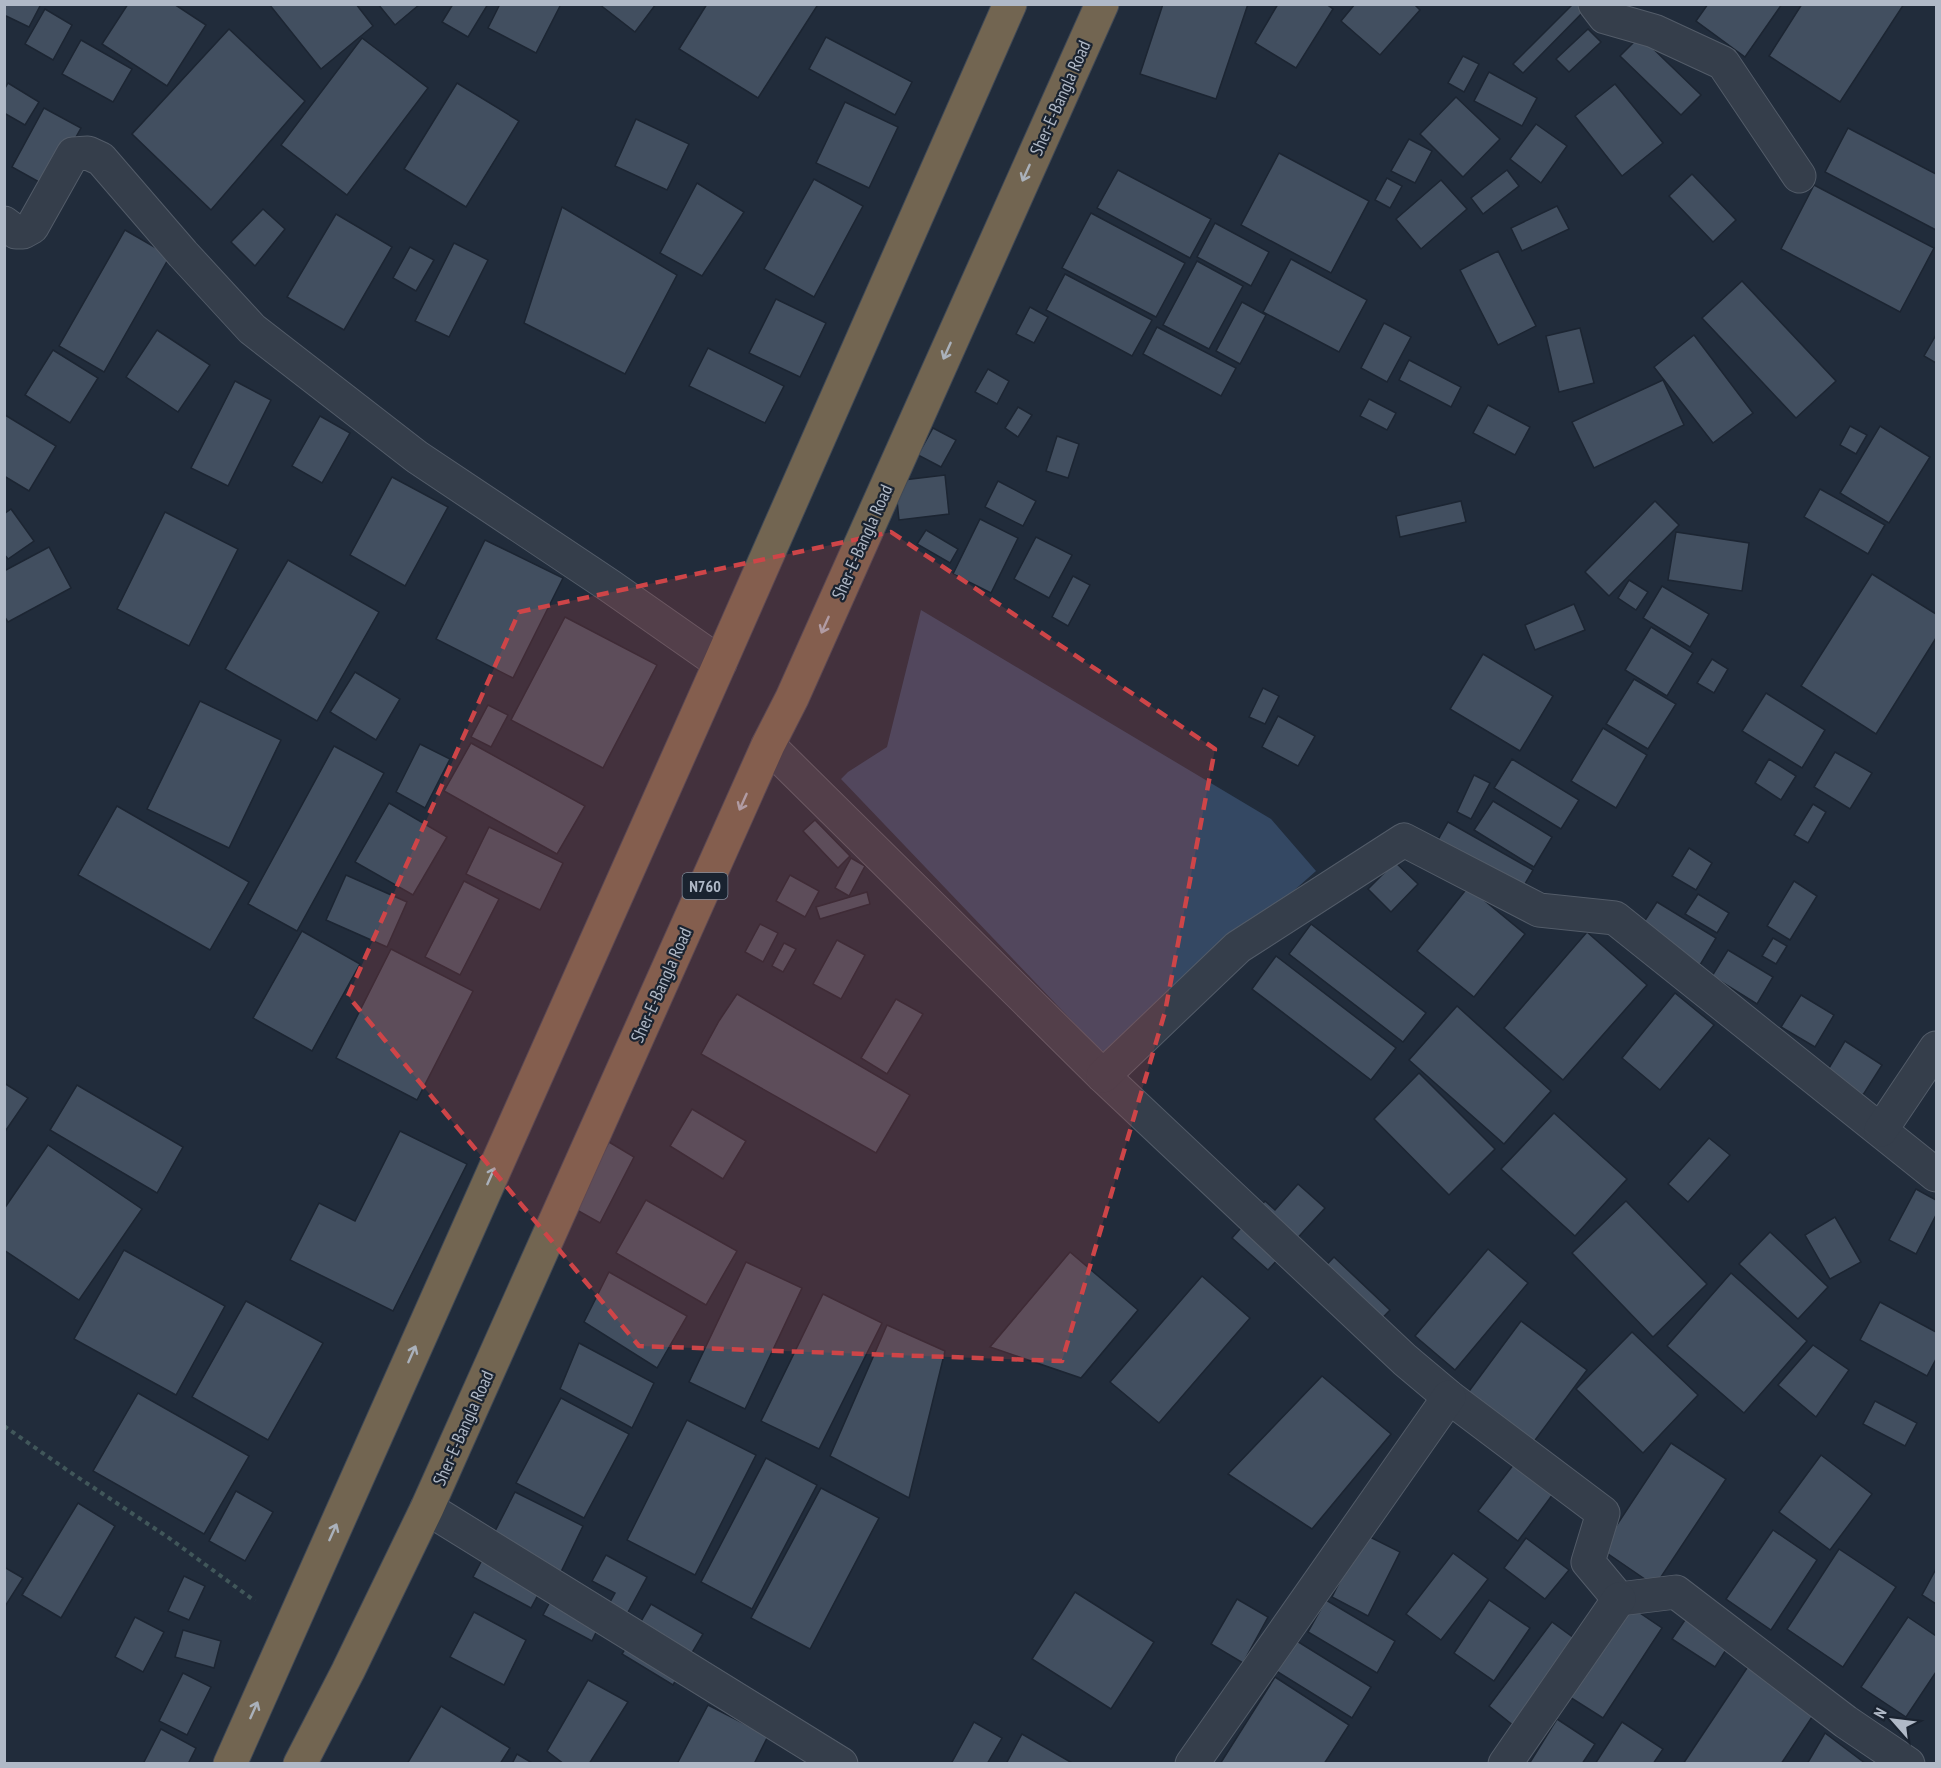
<svg xmlns="http://www.w3.org/2000/svg" width="1941" height="1768" font-family="'PT Sans Narrow',sans-serif">
  <style>
    .water { fill: #344863 }
    .building { fill: #424f60; stroke: #1c2532; stroke-width: 1.5 }
    .lines { fill: none; stroke-linecap: round; stroke-linejoin: round }
    .street-casing { stroke: #535c69; stroke-width: 35 }
    .highway-casing { stroke: #404956; stroke-width: 35 }
    .path { stroke: #41575a; stroke-width: 4; stroke-dasharray: 4.5 4.5; stroke-linecap: butt }
    .street { stroke: #353e4b; stroke-width: 33 }
    .highway { stroke: #726551; stroke-width: 33 }
    .oneway { stroke: #aab1bb }
    .marked { fill: #ce4548; fill-opacity: 0.2; stroke: #ce4548; stroke-width: 4.5; stroke-dasharray: 12 8; stroke-linejoin: round }
    .labels { text-anchor: middle; dominant-baseline: central; stroke-width: 4.5; stroke-linejoin: round; paint-order: stroke }
    .shield { fill: #1a2330; stroke: #838c9a; stroke-width: 1.5 }
    .shield-label { font-size: 16px; font-weight: bold; fill: #b0b9c7 }
    .street-label { font-size: 18px; fill: #b0b9c7; stroke: #1a2330 }
  </style>
  <rect width="100%" height="100%" fill="#212c3b"/>
  <polygon class="water" points="921,610 1271,819 1316,871 1109,1054 1099,1049 841,779 848,772 887,747"/>
  <g class="building">
    <polygon points="4,4 41,4 29,27 4,15"/>
    <polygon points="128,4 174,4 206,25 167,86 102,44"/>
    <polygon points="269,4 356,4 373,26 321,69"/>
    <polygon points="378,4 420,4 395,25"/>
    <polygon points="453,4 488,4 468,37 442,22"/>
    <polygon points="500,4 561,4 536,53 488,28"/>
    <polygon points="599,4 656,4 635,32"/>
    <polygon points="707,4 814,4 817,6 758,98 679,49"/>
    <polygon points="1163,4 1248,4 1216,99 1140,74"/>
    <polygon points="1278,4 1326,4 1333,9 1296,68 1255,43"/>
    <polygon points="1355,4 1414,4 1420,10 1380,55 1341,21"/>
    <polygon points="1573,4 1587,4 1589,6 1523,73 1513,64"/>
    <polygon points="1708,4 1782,4 1745,57 1696,21"/>
    <polygon points="1802,4 1904,4 1840,102 1769,56"/>
    <polygon points="45,9 72,25 53,60 25,44"/>
    <polygon points="229,29 305,101 211,210 132,134"/>
    <polygon points="1588,29 1601,42 1569,72 1556,59"/>
    <polygon points="1640,36 1701,95 1681,115 1620,56"/>
    <polygon points="826,37 912,82 895,115 809,69"/>
    <polygon points="362,38 428,88 347,195 281,145"/>
    <polygon points="81,40 132,69 113,102 62,74"/>
    <polygon points="1463,56 1479,64 1464,92 1448,83"/>
    <polygon points="1489,72 1537,98 1522,126 1474,101"/>
    <polygon points="8,83 39,102 25,125 4,113 4,90"/>
    <polygon points="457,83 519,121 466,207 404,169"/>
    <polygon points="1615,84 1663,143 1622,176 1575,116"/>
    <polygon points="1456,97 1500,139 1463,177 1420,134"/>
    <polygon points="845,102 898,127 869,188 816,163"/>
    <polygon points="44,108 81,128 48,187 12,167"/>
    <polygon points="636,119 689,144 667,190 615,166"/>
    <polygon points="1536,124 1567,146 1541,183 1510,159"/>
    <polygon points="1848,128 1936,174 1936,230 1825,172"/>
    <polygon points="1409,139 1432,151 1415,183 1391,171"/>
    <polygon points="1279,153 1369,201 1331,273 1241,225"/>
    <polygon points="1118,170 1211,219 1190,258 1097,208"/>
    <polygon points="1507,170 1519,186 1483,214 1471,198"/>
    <polygon points="1692,174 1736,220 1713,242 1669,196"/>
    <polygon points="1387,178 1402,186 1390,208 1375,200"/>
    <polygon points="814,179 863,206 814,297 764,269"/>
    <polygon points="1441,180 1467,209 1421,249 1396,219"/>
    <polygon points="697,183 744,212 702,276 660,253"/>
    <polygon points="1814,185 1934,248 1900,312 1781,249"/>
    <polygon points="1557,206 1569,229 1522,251 1511,228"/>
    <polygon points="562,207 677,275 625,374 524,323"/>
    <polygon points="263,209 285,229 255,266 231,242"/>
    <polygon points="1091,213 1185,263 1156,317 1062,268"/>
    <polygon points="336,214 392,247 344,330 287,297"/>
    <polygon points="1215,223 1269,252 1251,286 1197,257"/>
    <polygon points="125,230 170,256 104,372 59,346"/>
    <polygon points="454,243 488,260 449,337 415,321"/>
    <polygon points="410,247 434,260 416,291 393,278"/>
    <polygon points="1498,251 1536,326 1498,345 1460,270"/>
    <polygon points="1291,259 1367,300 1339,352 1263,312"/>
    <polygon points="1197,261 1243,286 1209,349 1163,325"/>
    <polygon points="1065,274 1152,320 1132,356 1046,310"/>
    <polygon points="1742,281 1836,381 1796,418 1702,318"/>
    <polygon points="776,299 826,323 800,377 749,353"/>
    <polygon points="1242,302 1266,315 1240,364 1216,351"/>
    <polygon points="1030,307 1048,317 1034,343 1016,334"/>
    <polygon points="1384,323 1411,337 1387,382 1361,368"/>
    <polygon points="1157,327 1236,368 1221,396 1143,354"/>
    <polygon points="1580,328 1594,383 1559,392 1546,336"/>
    <polygon points="157,330 210,365 178,412 126,377"/>
    <polygon points="1694,335 1753,413 1713,443 1654,367"/>
    <polygon points="1936,335 1936,363 1924,356"/>
    <polygon points="708,348 784,386 765,423 689,386"/>
    <polygon points="53,350 98,378 70,423 25,395"/>
    <polygon points="1409,360 1461,387 1451,407 1399,380"/>
    <polygon points="988,369 1009,381 997,404 975,392"/>
    <polygon points="1663,380 1684,425 1594,468 1572,422"/>
    <polygon points="235,381 271,400 228,486 191,468"/>
    <polygon points="1369,399 1396,413 1387,430 1360,416"/>
    <polygon points="1488,405 1530,427 1515,455 1473,433"/>
    <polygon points="1018,407 1032,415 1018,437 1005,428"/>
    <polygon points="5,415 56,446 29,491 4,476"/>
    <polygon points="320,416 350,433 322,483 292,466"/>
    <polygon points="1850,426 1867,435 1856,454 1840,445"/>
    <polygon points="1880,426 1930,457 1889,523 1840,493"/>
    <polygon points="933,428 956,440 941,467 918,455"/>
    <polygon points="1057,436 1079,444 1068,478 1046,471"/>
    <polygon points="945,475 949,514 899,520 895,481"/>
    <polygon points="392,477 448,507 405,586 350,555"/>
    <polygon points="998,481 1036,501 1023,526 985,507"/>
    <polygon points="1820,489 1885,525 1868,554 1804,517"/>
    <polygon points="1461,501 1466,522 1400,537 1396,516"/>
    <polygon points="1655,501 1679,525 1609,596 1585,572"/>
    <polygon points="11,509 34,541 8,559 4,554 4,514"/>
    <polygon points="165,512 238,549 189,646 117,609"/>
    <polygon points="980,519 1018,538 991,593 953,574"/>
    <polygon points="926,530 958,549 950,563 917,544"/>
    <polygon points="1676,532 1749,543 1742,591 1668,580"/>
    <polygon points="1036,537 1072,555 1049,598 1014,579"/>
    <polygon points="485,540 563,578 513,678 436,639"/>
    <polygon points="49,547 71,588 8,622 4,616 4,571"/>
    <polygon points="288,560 379,612 317,721 225,669"/>
    <polygon points="1872,574 1936,614 1936,638 1876,734 1801,686"/>
    <polygon points="1073,576 1090,585 1068,626 1052,617"/>
    <polygon points="1629,580 1648,592 1636,610 1618,598"/>
    <polygon points="1662,586 1709,614 1690,647 1643,618"/>
    <polygon points="1574,604 1585,630 1535,650 1525,625"/>
    <polygon points="565,617 657,665 603,768 511,720"/>
    <polygon points="1651,627 1693,653 1667,696 1625,670"/>
    <polygon points="1483,654 1553,696 1520,751 1450,709"/>
    <polygon points="1712,659 1728,669 1714,693 1697,683"/>
    <polygon points="355,672 400,699 376,740 330,712"/>
    <polygon points="1634,679 1676,704 1648,749 1606,724"/>
    <polygon points="1263,688 1279,696 1265,724 1249,717"/>
    <polygon points="1766,693 1825,730 1802,768 1742,731"/>
    <polygon points="200,701 281,740 229,848 147,809"/>
    <polygon points="488,705 508,715 491,747 471,737"/>
    <polygon points="1278,716 1315,736 1298,766 1262,747"/>
    <polygon points="1603,728 1647,755 1616,808 1571,781"/>
    <polygon points="471,743 585,806 557,854 444,791"/>
    <polygon points="420,744 450,759 425,808 396,792"/>
    <polygon points="334,746 384,773 297,931 248,904"/>
    <polygon points="1835,752 1872,773 1850,809 1814,787"/>
    <polygon points="1512,759 1579,800 1561,829 1494,788"/>
    <polygon points="1769,759 1796,776 1781,800 1755,783"/>
    <polygon points="1474,775 1490,783 1471,819 1457,812"/>
    <polygon points="1493,801 1552,837 1534,867 1474,830"/>
    <polygon points="389,803 447,837 413,895 355,862"/>
    <polygon points="1813,804 1826,812 1808,843 1794,835"/>
    <polygon points="117,806 249,882 210,950 78,875"/>
    <polygon points="815,820 850,856 838,868 803,831"/>
    <polygon points="1448,822 1533,870 1518,896 1434,847"/>
    <polygon points="489,827 563,863 540,910 466,874"/>
    <polygon points="1689,848 1712,863 1696,890 1672,876"/>
    <polygon points="851,858 865,866 849,896 835,888"/>
    <polygon points="1395,862 1418,884 1391,912 1368,889"/>
    <polygon points="346,875 407,902 387,947 326,920"/>
    <polygon points="790,875 819,891 805,917 776,901"/>
    <polygon points="464,881 499,899 460,975 425,957"/>
    <polygon points="1794,881 1817,896 1790,940 1767,926"/>
    <polygon points="1468,887 1525,934 1474,997 1417,951"/>
    <polygon points="867,892 870,904 820,919 816,907"/>
    <polygon points="1698,894 1729,913 1717,933 1685,914"/>
    <polygon points="1657,902 1716,938 1700,965 1640,928"/>
    <polygon points="760,924 778,933 763,962 745,952"/>
    <polygon points="1311,924 1426,1013 1403,1042 1289,954"/>
    <polygon points="302,931 360,964 312,1051 253,1018"/>
    <polygon points="1587,932 1647,985 1563,1080 1504,1028"/>
    <polygon points="1773,938 1787,946 1776,964 1762,956"/>
    <polygon points="837,940 865,955 841,999 813,984"/>
    <polygon points="784,943 796,949 783,972 772,966"/>
    <polygon points="391,949 473,991 417,1100 336,1058"/>
    <polygon points="1728,950 1773,977 1757,1004 1712,976"/>
    <polygon points="1276,956 1396,1048 1371,1080 1252,989"/>
    <polygon points="1675,993 1714,1025 1660,1090 1622,1058"/>
    <polygon points="737,994 910,1095 876,1153 701,1054 719,1021"/>
    <polygon points="1801,995 1834,1015 1815,1047 1781,1027"/>
    <polygon points="896,999 923,1014 887,1074 861,1058"/>
    <polygon points="1457,1006 1551,1091 1504,1144 1409,1060"/>
    <polygon points="1845,1041 1882,1065 1863,1095 1826,1073"/>
    <polygon points="1419,1073 1495,1149 1449,1195 1374,1119"/>
    <polygon points="4,1083 28,1098 4,1133"/>
    <polygon points="77,1085 183,1147 157,1193 50,1130"/>
    <polygon points="692,1109 746,1141 723,1179 670,1146"/>
    <polygon points="1554,1113 1627,1179 1575,1236 1501,1169"/>
    <polygon points="400,1131 467,1164 393,1311 290,1260 319,1203 355,1221"/>
    <polygon points="1709,1138 1730,1155 1688,1202 1668,1184"/>
    <polygon points="609,1142 634,1157 600,1223 575,1209"/>
    <polygon points="48,1145 142,1209 79,1300 4,1250 4,1209"/>
    <polygon points="1298,1184 1325,1208 1268,1270 1232,1238 1265,1201 1275,1210"/>
    <polygon points="1916,1189 1936,1200 1936,1215 1916,1254 1889,1240"/>
    <polygon points="646,1200 737,1251 706,1305 616,1253"/>
    <polygon points="1626,1201 1707,1284 1653,1337 1572,1253"/>
    <polygon points="1835,1217 1861,1262 1830,1279 1805,1235"/>
    <polygon points="1770,1232 1828,1287 1798,1319 1739,1264"/>
    <polygon points="1488,1249 1528,1283 1455,1370 1415,1336"/>
    <polygon points="124,1250 225,1306 176,1395 74,1339"/>
    <polygon points="1070,1252 1138,1310 1081,1378 990,1347"/>
    <polygon points="1334,1257 1390,1310 1365,1336 1309,1283"/>
    <polygon points="746,1262 802,1288 745,1409 689,1382"/>
    <polygon points="609,1272 687,1316 657,1368 584,1322"/>
    <polygon points="1731,1273 1807,1341 1744,1413 1667,1346"/>
    <polygon points="1202,1276 1250,1318 1159,1423 1110,1382"/>
    <polygon points="823,1294 882,1323 819,1449 761,1421"/>
    <polygon points="246,1301 323,1343 268,1440 192,1397"/>
    <polygon points="1880,1302 1936,1332 1936,1359 1927,1376 1860,1340"/>
    <polygon points="1521,1321 1587,1370 1530,1447 1464,1398"/>
    <polygon points="887,1325 945,1351 909,1498 830,1456"/>
    <polygon points="1632,1332 1698,1395 1643,1453 1576,1389"/>
    <polygon points="579,1343 654,1383 632,1428 560,1389"/>
    <polygon points="1813,1345 1849,1370 1816,1417 1778,1385"/>
    <polygon points="1322,1376 1391,1434 1312,1529 1228,1474"/>
    <polygon points="138,1393 249,1456 204,1534 93,1471"/>
    <polygon points="561,1398 629,1434 584,1518 516,1483"/>
    <polygon points="1875,1401 1917,1423 1905,1446 1863,1424"/>
    <polygon points="687,1420 756,1455 695,1575 627,1540"/>
    <polygon points="1671,1443 1726,1479 1655,1586 1601,1549"/>
    <polygon points="1821,1455 1872,1494 1830,1550 1779,1512"/>
    <polygon points="766,1458 817,1485 752,1609 701,1582"/>
    <polygon points="1517,1460 1556,1490 1518,1541 1478,1511"/>
    <polygon points="821,1488 879,1518 810,1649 751,1618"/>
    <polygon points="236,1491 273,1512 245,1561 209,1541"/>
    <polygon points="515,1492 583,1526 559,1576 490,1541"/>
    <polygon points="78,1503 115,1526 61,1618 22,1595"/>
    <polygon points="1773,1530 1817,1560 1771,1630 1726,1599"/>
    <polygon points="1364,1534 1400,1552 1368,1616 1332,1597"/>
    <polygon points="1526,1538 1569,1570 1545,1599 1504,1568"/>
    <polygon points="490,1545 548,1576 531,1608 473,1577"/>
    <polygon points="1839,1549 1896,1587 1843,1667 1787,1629"/>
    <polygon points="1453,1553 1488,1579 1441,1640 1406,1614"/>
    <polygon points="606,1555 647,1577 627,1614 609,1604 615,1593 592,1581"/>
    <polygon points="4,1567 23,1578 4,1608"/>
    <polygon points="1936,1569 1936,1604 1922,1595"/>
    <polygon points="184,1576 205,1586 189,1620 168,1611"/>
    <polygon points="560,1583 608,1607 592,1641 543,1615"/>
    <polygon points="1075,1592 1154,1642 1111,1709 1032,1659"/>
    <polygon points="1237,1599 1268,1617 1243,1663 1211,1644"/>
    <polygon points="1326,1600 1395,1641 1377,1673 1308,1632"/>
    <polygon points="1489,1600 1530,1628 1494,1681 1454,1653"/>
    <polygon points="1625,1603 1662,1628 1603,1718 1565,1694"/>
    <polygon points="651,1604 703,1634 673,1685 622,1654"/>
    <polygon points="474,1612 526,1640 504,1685 450,1657"/>
    <polygon points="135,1617 164,1632 143,1672 115,1657"/>
    <polygon points="1687,1617 1729,1645 1715,1667 1672,1639"/>
    <polygon points="1908,1617 1936,1636 1936,1672 1906,1717 1861,1687"/>
    <polygon points="1552,1622 1578,1641 1514,1726 1489,1706"/>
    <polygon points="183,1630 221,1641 214,1668 175,1657"/>
    <polygon points="1292,1638 1371,1687 1352,1718 1273,1669"/>
    <polygon points="1749,1665 1816,1711 1781,1764 1683,1764"/>
    <polygon points="183,1673 211,1687 187,1735 159,1721"/>
    <polygon points="1275,1677 1349,1725 1324,1764 1220,1764"/>
    <polygon points="588,1680 628,1702 589,1764 564,1764 547,1751"/>
    <polygon points="708,1705 768,1736 754,1764 677,1764"/>
    <polygon points="441,1706 510,1748 500,1764 407,1764"/>
    <polygon points="1557,1719 1595,1744 1582,1764 1529,1764"/>
    <polygon points="974,1722 1002,1738 987,1764 951,1764"/>
    <polygon points="1622,1722 1663,1749 1653,1764 1595,1764"/>
    <polygon points="161,1729 196,1748 188,1764 143,1764"/>
    <polygon points="1825,1733 1866,1764 1807,1764"/>
    <polygon points="1022,1734 1074,1764 1006,1764"/>
    <polygon points="517,1754 534,1764 512,1764"/>
  </g>
  <g class="lines">
    <defs>
      <g id="street">
        <polyline points="1595,4 1605,17 1654,31 1723,63 1799,176"/>
        <polyline points="4,223 16,232 23,232 32,227 73,154 88,153 101,159 183,254 252,329 417,457 610,586 720,663"/>
        <polyline points="768,745 1103,1076 1405,1360 1449,1397 1603,1513 1588,1562 1619,1599 1676,1592 1846,1722 1908,1764"/>
        <polyline points="1103,1076 1238,947 1404,840 1539,910 1615,918 1936,1175"/>
        <polyline points="1881,1130 1936,1048"/>
        <polyline points="427,1508 841,1764"/>
        <polyline points="1192,1764 1449,1397"/>
        <polyline points="1505,1764 1619,1599"/>
      </g>
      <g id="highway">
        <polyline points="230,1764 720,663 1010,4"/>
        <polyline points="300,1764 348,1671 427,1508 768,745 792,698 1102,4"/>
      </g>
    </defs>
    <use href="#street" class="street-casing"/>
    <use href="#highway" class="highway-casing"/>
    <polyline class="path" points="4,1426 67,1470 169,1538 255,1601"/>
    <use href="#street" class="street"/>
    <use href="#highway" class="highway"/>
  </g>
  <defs><path id="oneway-shaft" d="M-6 0H5M1.5-3L5.5 0L1.5 3" fill="none" stroke-width="1.6" stroke-linecap="round" stroke-linejoin="round" transform="scale(1.5)"/></defs>
  <g class="oneway">
    <use href="#oneway-shaft" transform="translate(1026 173) rotate(114)"/>
    <use href="#oneway-shaft" transform="translate(947 351) rotate(114)"/>
    <use href="#oneway-shaft" transform="translate(825 625) rotate(114)"/>
    <use href="#oneway-shaft" transform="translate(743 802) rotate(114)"/>
    <use href="#oneway-shaft" transform="translate(491 1176) rotate(-66)"/>
    <use href="#oneway-shaft" transform="translate(412 1354) rotate(-66)"/>
    <use href="#oneway-shaft" transform="translate(333 1532) rotate(-66)"/>
    <use href="#oneway-shaft" transform="translate(254 1710) rotate(-66)"/>
  </g>
  <path class="marked" d="M891 532 1215 749 1165 1012 1062 1361 639 1346 348 996 519 612Z"/>
  <g class="labels">
    <rect class="shield" x="682.5" y="873" width="45" height="26" rx="4.5"/>
    <g class="shield-label">
      <text x="705" y="886">N760</text>
    </g>
    <g class="street-label">
      <text transform="translate(1060 98) rotate(-66)">Sher-E-Bangla Road</text>
      <text transform="translate(862 542) rotate(-66)">Sher-E-Bangla Road</text>
      <text transform="translate(661 985) rotate(-66)">Sher-E-Bangla Road</text>
      <text transform="translate(463 1428) rotate(-66)">Sher-E-Bangla Road</text>
    </g>
  </g>
  <rect width="1941" height="1768" fill="none" stroke="#b0b9c7" stroke-width="12"/>
  <g transform="translate(1893 1720) rotate(298)" stroke="#1a2330" stroke-width="4.5" paint-order="stroke">
  <path d="M0-4.5L10 22L0 15L-10 22Z" fill="#b0b9c7"/>
  <text y="-9" font-size="16" font-weight="bold" text-anchor="middle" fill="#b0b9c7">N</text>
  </g>
</svg>
